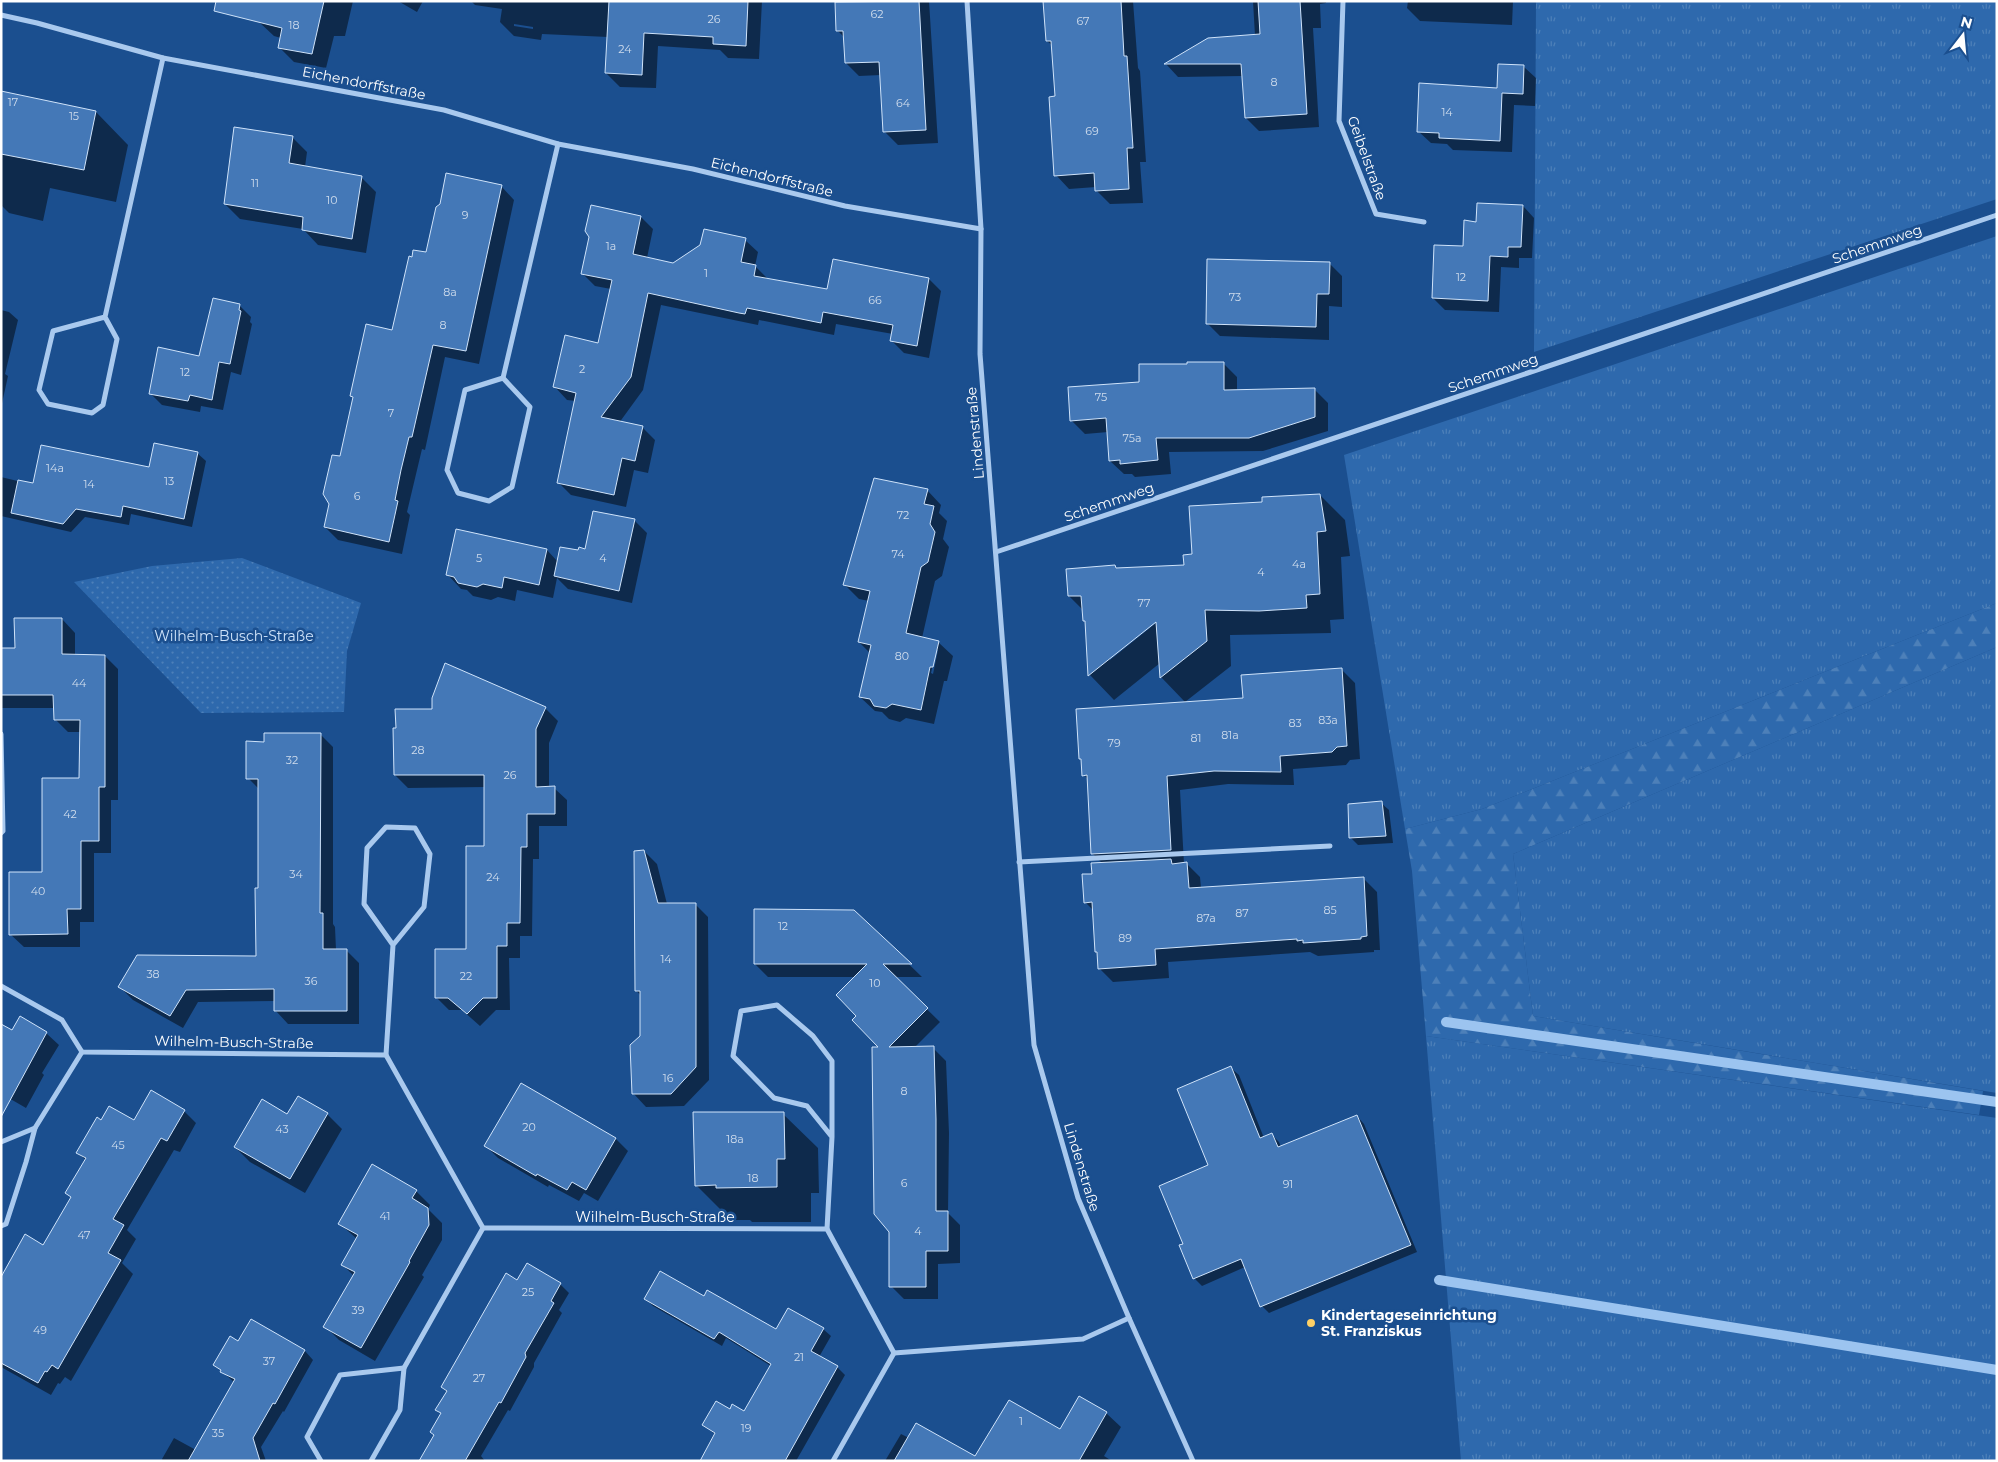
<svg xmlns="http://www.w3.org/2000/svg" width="1998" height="1462" font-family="Montserrat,sans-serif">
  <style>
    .grass { fill: url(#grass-tufts) }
    .forest { fill: url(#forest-firs) }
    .park { fill: url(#park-dots) }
    .shadow { fill: #0007; fill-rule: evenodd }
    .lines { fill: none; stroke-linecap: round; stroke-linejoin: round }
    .stream { stroke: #9cc4f0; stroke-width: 10 }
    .building { fill: #4478b7; stroke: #cfe3fa }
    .street { stroke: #a9c9ee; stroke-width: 5 }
    .poi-dot { fill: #ffd166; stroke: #1b4f8f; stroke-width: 2 }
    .labels { text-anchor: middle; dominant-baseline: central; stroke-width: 5; stroke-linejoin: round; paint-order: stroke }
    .number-label { font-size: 11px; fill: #d0dded }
    .street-label { font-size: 14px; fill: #fff; stroke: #1b4f8f }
    .park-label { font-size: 14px; fill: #cfe3fa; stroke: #1b4f8f }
    .poi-label { font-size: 14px; font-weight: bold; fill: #fff; stroke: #1b4f8f; text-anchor: start }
  </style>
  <defs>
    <pattern id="grass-tufts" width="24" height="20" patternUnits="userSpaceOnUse" patternTransform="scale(1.25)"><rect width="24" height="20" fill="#2e69ad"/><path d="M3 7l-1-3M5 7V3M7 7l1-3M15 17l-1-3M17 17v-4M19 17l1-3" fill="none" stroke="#4d80b9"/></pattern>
    <pattern id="forest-firs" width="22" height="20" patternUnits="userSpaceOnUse" patternTransform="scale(1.25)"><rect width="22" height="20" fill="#2e69ad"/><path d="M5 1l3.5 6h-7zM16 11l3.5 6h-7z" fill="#4d80b9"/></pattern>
    <pattern id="park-dots" width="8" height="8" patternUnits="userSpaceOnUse" patternTransform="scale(1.25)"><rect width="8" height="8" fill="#2e69ad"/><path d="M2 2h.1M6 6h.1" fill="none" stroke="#4d80b9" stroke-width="1.8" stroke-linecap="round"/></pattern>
  </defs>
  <rect width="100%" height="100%" fill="#1b4f8f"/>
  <g class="grass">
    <polygon points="1536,1 1997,1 1997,199 1534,352"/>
    <polygon points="1997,236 1997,603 1482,809 1405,829 1344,455"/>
    <polygon points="1997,647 1997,1093 1533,1016 1513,854"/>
    <polygon points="1426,1036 1997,1118 1997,1461 1461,1461"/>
  </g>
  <polygon class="forest" points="1997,603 1997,647 1513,854 1533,1016 1983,1091 1979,1115 1426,1036 1412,871 1405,829 1482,809"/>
  <polygon class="park" points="242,558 361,603 347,651 344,712 201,713 74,582 152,566"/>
  <g class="shadow">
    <polygon points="264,1 353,1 345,36 334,36 326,68 294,62 279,47 281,38 274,36 259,22"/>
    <polygon points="398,1 423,1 417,12"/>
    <path d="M471 1H762L759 59 728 58 720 50 658 46 656 88 620 87 606 73 608 37 542 34 541 40 514 36 500 22 502 9 475 5ZM514 24 533 27V29L514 26Z"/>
    <polygon points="835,1 929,1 938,143 898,145 885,132 881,75 859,76 846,63 844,37 837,30"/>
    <polygon points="1045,1 1133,1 1138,68 1140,71 1146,162 1140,162 1143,203 1110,204 1097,191 1096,187 1069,189 1056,175 1056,97 1053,46 1047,41"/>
    <polygon points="1253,1 1326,1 1326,3 1320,4 1321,28 1313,28 1319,127 1259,131 1246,118 1243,76 1178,77 1166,64 1209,39 1255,36"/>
    <polygon points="1408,1 1513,1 1512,25 1420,21 1407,8"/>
    <polygon points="1523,66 1536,78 1535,106 1514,105 1512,152 1453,150 1447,144 1431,143 1418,131 1498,89"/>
    <polygon points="1,92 96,112 128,145 116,202 50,188 43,221 9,213 1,205"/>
    <polygon points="292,137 307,152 305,167 361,177 376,192 366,253 318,245 303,229 240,219 225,204"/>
    <polygon points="501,186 514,200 479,364 445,357 425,450 422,449 407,512 410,515 402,554 338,540 325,527 354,399 351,396 393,331 413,258 427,254"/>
    <polygon points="592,206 641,217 653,229 647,258 674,264 745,240 758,252 755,266 768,279 828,290 929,279 941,291 929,358 904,353 892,341 893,334 836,324 834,335 759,320 758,325 661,305 643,390 619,423 642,427 655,440 648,473 634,470 626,507 571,495 558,482 576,401 567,400 555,387 598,344 611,289 595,286 582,273 590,237"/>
    <polygon points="1523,206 1534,218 1532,258 1519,258 1519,268 1501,267 1499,312 1445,310 1433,298 1478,223"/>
    <polygon points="1329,263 1342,276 1342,307 1329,306 1329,340 1220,336 1207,323"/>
    <polygon points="239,305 251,317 250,322 252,324 241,375 231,372 223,410 201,406 200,412 162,405 150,393 200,357"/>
    <polygon points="1,310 9,312 18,320 5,374 8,376 1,408"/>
    <polygon points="1224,364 1237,377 1237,391 1315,390 1328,403 1328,431 1263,451 1169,452 1171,474 1135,477 1132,474 1124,474 1110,461 1108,432 1085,434 1071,420 1140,383"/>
    <polygon points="197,453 206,461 192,527 131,514 129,525 85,517 71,532 1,516 1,477 34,485 149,469"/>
    <path d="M927 490 941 505 939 513 947 521 943 539 949 547 942 576 935 581 922 638 938 642 953 656 947 681H944L934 724 906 718 900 722 889 719 882 712 875 711 860 697 870 653 859 642 869 601 859 599 845 585ZM936 650H938L933 674 931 673Z"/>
    <path d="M1320 495 1345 520 1350 556 1341 557 1344 619 1330 620 1331 633 1230 635 1231 666 1185 702 1161 677 1160 663 1114 700 1090 675 1086 623 1084 620 1083 610 1069 596 1115 567 1117 569 1185 566 1194 555 1263 504ZM1160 617 1161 619 1110 660V656Z"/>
    <polygon points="634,520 647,533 632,603 568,589 557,578 553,598 517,590 515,601 498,597 491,600 473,596 467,590 461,589 448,575 457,531 547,550 558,562 586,550"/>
    <polygon points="62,619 75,633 75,656 105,656 118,669 118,800 111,800 111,853 94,853 94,922 80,922 80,947 24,947 10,934 43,873 80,780 81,732 68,732 55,719 55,708 1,708 1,649 16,649"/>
    <polygon points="1342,670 1355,683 1360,759 1350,760 1346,765 1293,769 1294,785 1228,784 1180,790 1184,864 1187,864 1200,877 1201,888 1363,878 1377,892 1380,950 1374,950 1374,952 1318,956 1310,952 1168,962 1169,978 1113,982 1099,968 1099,954 1096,952 1093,910 1085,902 1093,875 1102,863 1092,853 1089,780 1084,775 1083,761 1080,759 1244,699"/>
    <polygon points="545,708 558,721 549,743 549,788 554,788 567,800 567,826 539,826 539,859 533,859 532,936 520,936 520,958 509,958 510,1010 496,1010 480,1026 462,1010 449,1010 436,997 468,950 486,848 486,787 408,788 395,775"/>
    <polygon points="320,734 333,747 333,924 335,927 336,950 346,950 359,963 359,1024 288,1024 276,1011 275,1001 198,1002 183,1028 133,1000 120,987 257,957 260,889 260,790 248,778 266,743"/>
    <polygon points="1381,803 1389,810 1393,843 1358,845 1351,838"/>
    <polygon points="644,851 657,864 667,904 695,904 708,917 709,1080 684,1106 646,1107 633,1093 641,1036 641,996 636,990"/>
    <polygon points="854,911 922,977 894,977 940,1022 914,1048 933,1048 946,1061 949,1133 948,1213 960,1225 960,1263 938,1264 938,1299 904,1299 891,1286 890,1232 881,1048 858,1016 856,977 768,977 755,964"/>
    <polygon points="12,1032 46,1033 59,1045 42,1073 44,1075 26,1108 7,1097"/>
    <polygon points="1231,1068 1239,1075 1264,1138 1271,1134 1279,1142 1281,1147 1357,1116 1364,1124 1417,1252 1269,1313 1262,1306 1245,1267 1202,1286 1194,1278 1184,1245 1210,1166"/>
    <polygon points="521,1085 616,1139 628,1151 598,1201 584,1193 579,1201 549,1185 548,1187 498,1158 486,1146"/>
    <polygon points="298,1097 327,1114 342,1129 305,1193 250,1162 235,1147 287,1115"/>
    <polygon points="184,1111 196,1123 180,1152 174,1150 127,1230 136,1239 122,1263 133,1274 71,1381 65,1377 60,1384 58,1383 51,1395 1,1367 1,1279 44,1247 72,1198 67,1193 86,1160 78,1153 102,1121 134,1121"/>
    <polygon points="783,1114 818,1148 819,1193 811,1193 811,1222 752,1222 750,1220 731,1220 696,1185"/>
    <polygon points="416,1191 430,1205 428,1209 442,1223 442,1240 422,1275 424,1277 375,1361 339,1340 325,1326 354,1276 343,1265 357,1239 339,1223"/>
    <polygon points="517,1282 560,1284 569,1293 559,1310 562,1313 534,1363 534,1367 510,1411 508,1410 481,1456 485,1461 421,1461 435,1435 442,1414 437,1410 447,1392 442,1387"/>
    <polygon points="705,1298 777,1330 789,1309 823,1329 831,1336 819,1357 837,1367 845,1375 796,1461 701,1461 716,1435 704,1425 730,1410 745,1412 771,1366 726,1338 722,1346 653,1306 646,1299"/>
    <polygon points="251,1321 305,1351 313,1360 284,1412 283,1411 261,1447 266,1461 163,1461 162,1459 174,1438 196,1450 235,1383 215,1365 239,1342"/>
    <polygon points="1080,1397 1106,1413 1121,1427 1104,1456 1112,1461 1016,1461 1060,1431"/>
    <polygon points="901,1434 909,1438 976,1461 885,1461"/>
  </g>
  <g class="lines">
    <g class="stream">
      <polyline points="1446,1022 1997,1102"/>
      <polyline points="1439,1280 1997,1370"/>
    </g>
  </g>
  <g class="building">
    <polygon points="216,1 324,1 312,54 278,48 282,28 214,11"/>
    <polygon points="609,1 748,1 746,46 713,44 713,37 644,33 642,75 605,73"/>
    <polygon points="919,1 926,130 883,132 879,62 845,63 843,31 836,31 835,2"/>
    <polygon points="1043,1 1121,1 1124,56 1127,56 1133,148 1127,148 1129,189 1095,191 1094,173 1054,176 1049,97 1055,96 1051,41 1046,41"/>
    <polygon points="1258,1 1300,1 1307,114 1245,118 1241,64 1164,64 1208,38 1260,34"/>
    <polygon points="1498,64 1524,65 1523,94 1502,93 1500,141 1439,138 1439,133 1417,132 1419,83 1497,88"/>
    <polygon points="1,91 96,111 84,170 1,154"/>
    <polygon points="234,127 293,136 289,163 362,176 352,239 302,230 303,217 224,204"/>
    <polygon points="446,173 502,185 466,351 433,345 412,437 409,437 401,470 395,500 398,501 389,542 324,527 329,504 323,494 332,455 340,456 353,397 350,396 366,324 392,330 409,256 412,257 413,250 426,252 436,207 440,204"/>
    <polygon points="1477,203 1523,205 1521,247 1508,247 1508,257 1490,256 1488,301 1432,298 1434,245 1463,246 1464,220 1476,222"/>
    <polygon points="591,205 641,216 633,254 673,263 700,245 704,229 746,238 741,262 756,265 754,276 827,289 833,259 929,278 917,346 890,341 893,325 823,312 821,323 747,308 745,314 739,313 648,293 631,377 601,417 643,426 635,461 622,458 614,495 557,483 576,393 553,387 565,335 598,343 612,280 581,274 589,237 585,231"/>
    <polygon points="1207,259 1330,262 1329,294 1317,294 1316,327 1206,324"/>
    <polygon points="213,298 240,304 239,310 241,311 230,364 219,362 212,400 190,395 188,401 149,394 158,347 199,356"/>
    <polygon points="1187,362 1224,362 1224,390 1315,388 1315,417 1249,438 1156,438 1158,460 1120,464 1120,460 1109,461 1106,418 1070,421 1068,387 1139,382 1139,364 1187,364"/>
    <polygon points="154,443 198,452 184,519 123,506 121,517 76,509 63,524 11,513 18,480 33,483 41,445 149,467"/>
    <polygon points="874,478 928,489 924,504 934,506 930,524 935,532 928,562 921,567 906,633 939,641 933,667 930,667 921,710 892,704 886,708 874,706 870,699 859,697 871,645 858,642 870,591 843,585"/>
    <polygon points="1320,494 1326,531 1317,532 1320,594 1306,595 1307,608 1259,611 1205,610 1207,641 1160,678 1156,622 1088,676 1085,621 1083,621 1081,596 1068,596 1066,569 1115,565 1116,568 1184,565 1183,555 1192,554 1189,506 1262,502 1262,497"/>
    <polygon points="593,511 635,519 619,591 554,576 560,547 578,550 579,547 585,549"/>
    <polygon points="456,529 547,549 539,585 504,577 502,588 483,584 477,587 458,583 454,577 446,575"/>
    <polygon points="14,618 62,618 62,654 105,655 105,787 99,787 99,841 81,841 81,909 67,909 68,934 9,935 9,872 42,872 42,778 79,778 80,720 54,720 53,695 1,695 1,648 15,648"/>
    <polygon points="445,663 546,707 536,729 536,787 555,786 555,814 527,814 527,847 521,847 520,923 507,923 507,946 497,946 497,998 483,998 467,1014 448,998 435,998 435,949 466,949 466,846 484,846 484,775 394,775 393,728 396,728 395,709 432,709 432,698"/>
    <polygon points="1342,668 1347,746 1337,747 1332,752 1280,756 1281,772 1214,771 1167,776 1171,850 1091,854 1087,775 1082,776 1081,759 1079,759 1076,709 1243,698 1241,675"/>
    <polygon points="264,733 321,733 320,913 323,913 323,949 347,949 347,1011 274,1011 274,989 186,990 170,1016 118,987 137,955 256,956 255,888 258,888 258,779 246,779 246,741 264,742"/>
    <polygon points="1382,801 1386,836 1349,838 1348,804"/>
    <polygon points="644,850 658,903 696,903 696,1067 671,1094 632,1094 630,1045 640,1036 640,991 635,991 634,851"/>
    <polygon points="1171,859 1172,864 1187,862 1189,888 1364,877 1367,936 1361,937 1361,939 1303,943 1303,940 1297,941 1297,939 1155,949 1156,965 1098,969 1097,952 1095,952 1092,902 1084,903 1082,874 1092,874 1091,863"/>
    <polygon points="754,909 854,910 912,964 883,964 928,1008 889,1047 934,1046 936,1119 936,1211 948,1211 948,1251 926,1251 926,1287 889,1287 889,1232 874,1214 872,1047 878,1047 852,1020 856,1016 836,995 867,964 754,964"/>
    <polygon points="20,1016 47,1032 1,1117 1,1024 12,1030"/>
    <polygon points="1231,1066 1260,1138 1272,1133 1278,1147 1357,1115 1411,1245 1260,1307 1241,1259 1193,1279 1179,1245 1183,1244 1159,1186 1208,1165 1177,1089"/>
    <polygon points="521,1083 616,1138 586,1190 572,1182 567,1190 537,1174 536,1176 484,1146"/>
    <polygon points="151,1090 185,1110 167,1141 161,1138 113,1219 124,1225 108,1253 121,1260 58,1369 52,1365 47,1372 45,1371 38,1383 1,1363 1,1277 25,1234 43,1245 71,1197 65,1193 86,1158 76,1153 97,1117 101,1120 109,1106 134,1120"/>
    <polygon points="298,1096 328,1113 290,1179 234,1147 262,1099 287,1114"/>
    <polygon points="693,1112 784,1112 785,1159 777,1159 777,1187 716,1188 716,1185 695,1186"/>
    <polygon points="372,1164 417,1190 412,1198 428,1208 429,1225 409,1261 410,1262 361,1348 323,1327 355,1272 341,1265 358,1235 338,1224"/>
    <polygon points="527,1263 561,1283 551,1301 554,1303 525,1353 526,1357 501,1403 499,1402 465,1461 419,1461 434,1435 430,1432 441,1413 435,1410 447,1391 441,1387 506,1273 517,1280"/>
    <polygon points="660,1271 704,1296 707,1290 776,1329 788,1308 824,1328 811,1351 838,1366 785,1461 700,1461 715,1433 702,1425 716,1401 730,1409 732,1404 744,1411 771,1364 719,1332 714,1339 644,1299"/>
    <polygon points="251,1319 305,1350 275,1404 273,1403 253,1438 260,1461 188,1461 235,1379 220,1372 221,1370 213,1365 230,1336 238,1341"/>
    <polygon points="1079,1396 1107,1412 1079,1461 894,1461 916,1423 975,1456 1009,1400 1060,1429"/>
  </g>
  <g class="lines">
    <g class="street">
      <polyline points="967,1 981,229 980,354 1034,1045 1078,1198 1129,1318 1193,1461"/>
      <polyline points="1343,1 1339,121 1376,214 1424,222"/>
      <polyline points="1,15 37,23 163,58 444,110 558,144 693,169 845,206 981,229"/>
      <polyline points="105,317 53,331 39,390 48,404 92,413 103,405 117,339 105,317 163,58"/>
      <polygon points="503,378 530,407 512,487 489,501 458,493 447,470 465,390"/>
      <polyline points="503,378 558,144"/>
      <polyline points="996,552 1997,215"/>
      <polyline points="1,734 3,831 1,833"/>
      <polyline points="1019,862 1330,846"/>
      <polyline points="1,986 62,1020 82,1052 386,1055 483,1228 827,1229 894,1353 1083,1339 1129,1318"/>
      <polyline points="386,1055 393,945 424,907 430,854 415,828 386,827 367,848 364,904 393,945"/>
      <polyline points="1,1142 35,1128 82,1052"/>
      <polyline points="1,1226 6,1224 26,1162 35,1128"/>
      <polyline points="827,1229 832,1137 807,1106 774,1098 733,1056 741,1011 777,1005 813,1036 832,1061 832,1137"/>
      <polyline points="321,1461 307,1437 340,1375 404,1368"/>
      <polyline points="371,1461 400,1410 404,1368 483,1228"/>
      <polyline points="833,1461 894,1353"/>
    </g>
  </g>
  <circle class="poi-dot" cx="1311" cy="1323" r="5"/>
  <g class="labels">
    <g class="number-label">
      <text x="877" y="14">62</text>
      <text x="714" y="19">26</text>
      <text x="1083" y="21">67</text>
      <text x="294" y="25">18</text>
      <text x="625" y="49">24</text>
      <text x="1274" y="82">8</text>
      <text x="13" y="102">17</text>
      <text x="903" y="103">64</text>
      <text x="1447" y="112">14</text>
      <text x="74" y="116">15</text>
      <text x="1092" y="131">69</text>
      <text x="255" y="183">11</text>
      <text x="332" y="200">10</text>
      <text x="465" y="215">9</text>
      <text x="611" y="246">1a</text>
      <text x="706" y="273">1</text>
      <text x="1461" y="277">12</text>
      <text x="450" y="292">8a</text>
      <text x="1235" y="297">73</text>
      <text x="875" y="300">66</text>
      <text x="443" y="325">8</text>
      <text x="582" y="369">2</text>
      <text x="185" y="372">12</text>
      <text x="1101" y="397">75</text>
      <text x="391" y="413">7</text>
      <text x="1132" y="438">75a</text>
      <text x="55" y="468">14a</text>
      <text x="169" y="481">13</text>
      <text x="89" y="484">14</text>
      <text x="357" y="496">6</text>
      <text x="903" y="515">72</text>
      <text x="898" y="554">74</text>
      <text x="479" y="558">5</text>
      <text x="603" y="558">4</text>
      <text x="1299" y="564">4a</text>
      <text x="1261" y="572">4</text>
      <text x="1144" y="603">77</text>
      <text x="902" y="656">80</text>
      <text x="79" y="683">44</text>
      <text x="1328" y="720">83a</text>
      <text x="1295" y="723">83</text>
      <text x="1230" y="735">81a</text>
      <text x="1196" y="738">81</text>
      <text x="1114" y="743">79</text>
      <text x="418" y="750">28</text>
      <text x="292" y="760">32</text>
      <text x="510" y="775">26</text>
      <text x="70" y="814">42</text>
      <text x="296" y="874">34</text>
      <text x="493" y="877">24</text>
      <text x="38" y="891">40</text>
      <text x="1330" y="910">85</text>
      <text x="1242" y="913">87</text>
      <text x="1206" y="918">87a</text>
      <text x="783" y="926">12</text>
      <text x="1125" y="938">89</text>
      <text x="666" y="959">14</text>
      <text x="153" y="974">38</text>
      <text x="466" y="976">22</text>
      <text x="311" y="981">36</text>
      <text x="875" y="983">10</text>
      <text x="668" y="1078">16</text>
      <text x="904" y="1091">8</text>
      <text x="529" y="1127">20</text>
      <text x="282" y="1129">43</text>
      <text x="735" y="1139">18a</text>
      <text x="118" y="1145">45</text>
      <text x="753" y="1178">18</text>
      <text x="904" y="1183">6</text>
      <text x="1288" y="1184">91</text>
      <text x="385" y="1216">41</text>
      <text x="918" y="1231">4</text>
      <text x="84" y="1235">47</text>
      <text x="528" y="1292">25</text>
      <text x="358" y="1310">39</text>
      <text x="40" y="1330">49</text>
      <text x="799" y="1357">21</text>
      <text x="269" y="1361">37</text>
      <text x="479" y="1378">27</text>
      <text x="1021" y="1421">1</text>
      <text x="746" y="1428">19</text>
      <text x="218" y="1433">35</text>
    </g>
    <g class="street-label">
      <text transform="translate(364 83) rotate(11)">Eichendorffstraße</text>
      <text transform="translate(1367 158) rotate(70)">Geibelstraße</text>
      <text transform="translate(772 177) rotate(14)">Eichendorffstraße</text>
      <text transform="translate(1877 244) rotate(-19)">Schemmweg</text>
      <text transform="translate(1493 373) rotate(-19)">Schemmweg</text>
      <text transform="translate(975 433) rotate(-95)">Lindenstraße</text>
      <text transform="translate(1109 502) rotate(-19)">Schemmweg</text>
      <text transform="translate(234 1042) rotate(1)">Wilhelm-Busch-Straße</text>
      <text transform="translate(1082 1167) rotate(73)">Lindenstraße</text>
      <text x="655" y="1217">Wilhelm-Busch-Straße</text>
    </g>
    <g class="park-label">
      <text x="234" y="636">Wilhelm-Busch-Straße</text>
    </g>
    <g class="poi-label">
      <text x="1321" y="1315">Kindertageseinrichtung<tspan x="1321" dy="16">St. Franziskus</tspan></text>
    </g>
  </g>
  <rect width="1998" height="1462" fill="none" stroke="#ffffff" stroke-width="5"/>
  <g transform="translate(1963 35) rotate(16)" stroke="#1b4f8f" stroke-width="4" paint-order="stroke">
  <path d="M0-4L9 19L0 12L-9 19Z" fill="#ffffff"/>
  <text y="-8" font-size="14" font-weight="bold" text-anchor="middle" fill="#ffffff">N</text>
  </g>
</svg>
